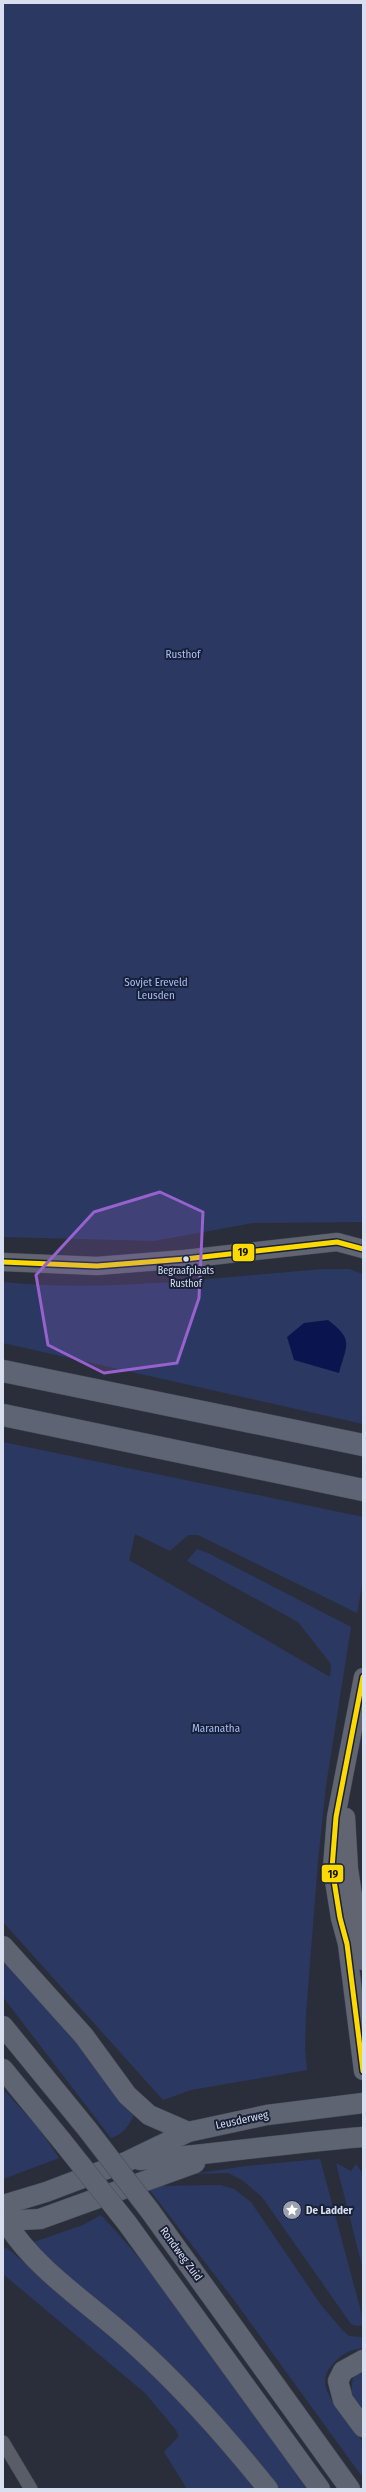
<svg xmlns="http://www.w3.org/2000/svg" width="366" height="2492" font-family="'Fira Sans Condensed',sans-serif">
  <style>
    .green { fill: #2b3962 }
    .water { fill: #0a154f }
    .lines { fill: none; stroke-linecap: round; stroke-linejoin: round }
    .street-casing { stroke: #474c57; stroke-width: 14 }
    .secondary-casing { stroke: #474c57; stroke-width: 19 }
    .primary-casing { stroke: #474c57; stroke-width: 21 }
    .highway-casing { stroke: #474c57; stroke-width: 23 }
    .street { stroke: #595d67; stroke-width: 13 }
    .secondary { stroke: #606571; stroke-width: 18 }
    .primary { stroke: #5f6472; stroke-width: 20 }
    .highway { stroke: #5e6473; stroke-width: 22 }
    .primary-bridge-casing { stroke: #474c57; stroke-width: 21; stroke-linecap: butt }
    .primary-bridge { stroke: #5f6472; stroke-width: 20 }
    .bus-1-casing { stroke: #192138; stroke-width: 8 }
    .bus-1 { stroke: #fcd900; stroke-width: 5 }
    .marked { fill: #9762cd; fill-opacity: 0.2; stroke: #9762cd; stroke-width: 3; stroke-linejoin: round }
    .bus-dot { fill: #d9dfef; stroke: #192138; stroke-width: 1.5 }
    .labels { text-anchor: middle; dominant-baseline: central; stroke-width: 4; stroke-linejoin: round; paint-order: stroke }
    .bus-label { font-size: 10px; fill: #d9dfef; stroke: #192138 }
    .park-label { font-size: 11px; fill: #a6bdf7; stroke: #192138 }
    .street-label { font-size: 11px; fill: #d9dfef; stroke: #192138 }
    .poi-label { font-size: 11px; font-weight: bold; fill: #d9dfef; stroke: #192138; text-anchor: start }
    .line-badge { stroke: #192138; stroke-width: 1.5 }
    .pale-badge-label { font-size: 11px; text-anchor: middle; font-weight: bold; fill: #111 }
  </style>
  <rect width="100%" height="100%" fill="#2a2e3b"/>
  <g class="green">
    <polygon points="3,3 363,3 363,1222 253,1223 154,1241 3,1237"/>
    <path d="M324 1269H349L363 1274V1424L3 1343V1282C109 1293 218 1277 324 1269Z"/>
    <polygon points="3,1442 363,1517 363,1581 357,1613 198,1535 188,1535 170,1551 135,1534 129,1560 330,1677 331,1664 298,1622 187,1561 197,1549 208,1553 351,1627 326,1786 318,1861 306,2013 305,2050 307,2070 191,2090 163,2100 3,1922"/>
    <path d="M3 1955 62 2024 134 2115C129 2126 122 2135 111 2138L3 1997Z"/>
    <polygon points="3,2089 40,2130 59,2158 3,2179"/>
    <polygon points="320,2159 363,2319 363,2325 357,2326 351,2324 262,2197 242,2180 228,2173 192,2174 246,2166"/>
    <polygon points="336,2163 351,2171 356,2164 363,2174 363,2270"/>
    <path d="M220 2185 234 2189 251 2202 321 2305 343 2331 349 2336 363 2337V2348C349 2350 341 2354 332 2365 307 2392 358 2423 363 2444 366 2454 363 2468 363 2478L237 2304 149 2189 159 2186Z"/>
    <path d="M101 2215C179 2298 241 2396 307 2489H275L31 2243 83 2225Z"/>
    <polygon points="7,2248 157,2374 260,2489 187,2489 164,2452 179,2436 176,2430 145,2393 3,2274 3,2249"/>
    <polygon points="363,2369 363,2410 351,2393 353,2378"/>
  </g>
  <path class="water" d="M328 1320C354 1340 347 1344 339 1373L294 1360 287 1337 304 1323Z"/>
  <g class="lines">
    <defs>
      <polyline id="street" points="3,2442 31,2489"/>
      <g id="secondary">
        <polyline points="3,1262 97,1266 185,1259 337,1242 363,1249"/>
        <polyline points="363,1677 336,1817 332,1868 340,1918 347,1944 363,2071"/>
        <polyline points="346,1817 349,1869 363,1961"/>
      </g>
      <g id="primary">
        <polyline points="3,1946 84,2036 127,2095 149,2115 188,2132"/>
        <polyline points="3,2026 88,2130"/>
        <polyline points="3,2069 62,2141"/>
        <path d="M140 2160C215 2154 289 2143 363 2137"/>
        <polyline points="3,2205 46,2192 128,2161 188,2132 267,2115 363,2103"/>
        <polyline points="150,2211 350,2489"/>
        <polyline points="3,2221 40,2219 195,2163"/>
        <path d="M6 2222C36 2271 92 2305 134 2344 183 2388 227 2438 268 2489"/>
        <polyline points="127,2223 320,2489"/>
        <polyline points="363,2360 343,2371 338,2381 343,2400 363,2427"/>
      </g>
      <g id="highway">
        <polyline points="3,1371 363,1445"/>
        <polyline points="3,1415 363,1490"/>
      </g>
    </defs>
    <use href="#street" class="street-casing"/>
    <use href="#secondary" class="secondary-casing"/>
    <use href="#primary" class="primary-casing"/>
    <use href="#highway" class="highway-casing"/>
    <use href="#street" class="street"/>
    <use href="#secondary" class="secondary"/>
    <use href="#primary" class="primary"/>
    <use href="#highway" class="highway"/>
    <defs>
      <g id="primary-bridge">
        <polyline points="88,2130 150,2211"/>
        <polyline points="62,2141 127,2223"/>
      </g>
    </defs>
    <use href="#primary-bridge" class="primary-bridge-casing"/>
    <use href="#primary-bridge" class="primary-bridge"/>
    <defs>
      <g id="bus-1">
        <polyline points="3,1262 97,1266 185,1259 337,1242 363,1249"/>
        <polyline points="363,1677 336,1817 332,1868 340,1918 347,1944 363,2071"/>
      </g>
    </defs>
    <use href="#bus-1" class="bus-1-casing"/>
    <use href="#bus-1" class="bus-1"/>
  </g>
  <path class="marked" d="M160 1192 203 1212 199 1298 177 1363 104 1373 48 1345 36 1275 94 1212Z"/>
  <defs>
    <symbol id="sight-disc" viewBox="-11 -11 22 22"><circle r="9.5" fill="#9ca1b0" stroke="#192138"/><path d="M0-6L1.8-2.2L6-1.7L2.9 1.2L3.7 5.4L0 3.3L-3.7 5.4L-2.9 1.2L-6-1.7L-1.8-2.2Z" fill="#fff"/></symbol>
  </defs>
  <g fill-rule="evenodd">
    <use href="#sight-disc" x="281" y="2199" width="22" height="22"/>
  </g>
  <circle class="bus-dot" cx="186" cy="1259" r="3.5"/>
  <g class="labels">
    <g class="bus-label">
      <text x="186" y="1271">Begraafplaats<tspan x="186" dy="13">Rusthof</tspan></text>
    </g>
    <g class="park-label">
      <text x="183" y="654">Rusthof</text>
      <text x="156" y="982">Sovjet Ereveld<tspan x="156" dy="13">Leusden</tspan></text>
      <text x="216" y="1728">Maranatha</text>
    </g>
    <g class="street-label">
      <text transform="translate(242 2120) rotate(-12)">Leusderweg</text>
      <text transform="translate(181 2254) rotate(54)">Rondweg Zuid</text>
    </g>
    <g class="poi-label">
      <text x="306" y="2210">De Ladder</text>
    </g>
  </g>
  <g class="line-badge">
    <rect x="232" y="1243" width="23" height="19" rx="4" fill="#fcd900"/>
    <rect x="321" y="1864" width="23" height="19" rx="4" fill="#fcd900"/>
  </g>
  <g class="pale-badge-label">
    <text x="243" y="1256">19</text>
    <text x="333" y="1878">19</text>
  </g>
  <rect width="366" height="2492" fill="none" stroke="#d9dfef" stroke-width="8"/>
</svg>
